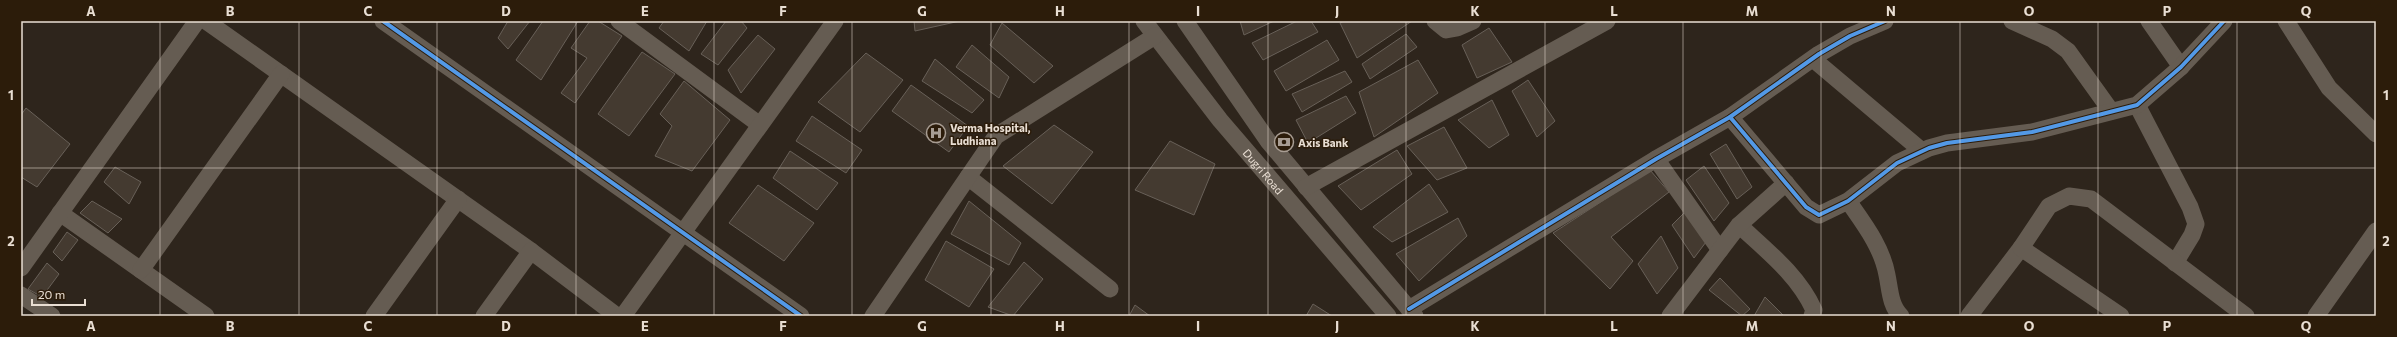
<svg xmlns="http://www.w3.org/2000/svg" width="2397" height="337" font-family="Commissioner,sans-serif">
  <style>
    .building { fill: #443a30; stroke: #686058 }
    .lines { fill: none; stroke-linecap: round; stroke-linejoin: round }
    .minor { stroke: #655c52; stroke-width: 17 }
    .cycleway-casing { stroke: #2c1c0a; stroke-width: 6 }
    .cycleway { stroke: #5399e6; stroke-width: 4 }
    .grid { fill: none; stroke: #e9ded3; stroke-width: 1; stroke-opacity: 0.55 }
    .labels { text-anchor: middle; dominant-baseline: central; stroke-width: 3; stroke-linejoin: round; paint-order: stroke }
    .poi-label { font-size: 11px; font-weight: bold; fill: #e9ded3; stroke: #2c1c0a; text-anchor: start }
    .street-label { font-size: 11px; fill: #e9ded3; stroke: #2c1c0a }
    .neatline { fill: none; stroke: #e9ded3; stroke-width: 1.5 }
    .grid-label { font-size: 13px; text-anchor: middle; font-weight: bold; fill: #e9ded3 }
  </style>
  <rect width="100%" height="100%" fill="#2e251c"/>
  <g class="building">
    <polygon points="508,21 530,21 508,49 498,38"/>
    <polygon points="543,21 578,21 541,80 516,60"/>
    <polygon points="590,21 598,21 622,36 575,103 561,93 587,58 571,48"/>
    <polygon points="664,21 707,21 689,51 659,28"/>
    <polygon points="726,21 741,21 747,28 718,65 701,54"/>
    <polygon points="914,21 960,21 915,31"/>
    <polygon points="1240,21 1274,21 1244,35"/>
    <polygon points="1297,21 1311,21 1318,32 1263,60 1252,43"/>
    <polygon points="1344,21 1412,21 1357,58 1340,23"/>
    <polygon points="1002,23 1053,66 1034,83 990,45"/>
    <polygon points="1489,28 1512,62 1477,78 1462,45"/>
    <polygon points="1406,34 1417,47 1370,79 1362,64"/>
    <polygon points="758,35 775,49 741,93 728,70"/>
    <polygon points="1327,40 1339,60 1286,91 1274,71"/>
    <polygon points="972,45 1009,77 999,98 956,67"/>
    <polygon points="642,52 675,74 629,136 598,114"/>
    <polygon points="866,53 903,80 860,132 818,102"/>
    <polygon points="935,59 984,100 972,113 922,81"/>
    <polygon points="1418,60 1438,93 1374,137 1359,92"/>
    <polygon points="1345,71 1352,82 1302,112 1292,94"/>
    <polygon points="1528,80 1555,121 1537,137 1512,91"/>
    <polygon points="684,81 730,120 692,171 655,156 672,126 660,114"/>
    <polygon points="911,85 968,126 949,152 892,111"/>
    <polygon points="1346,96 1356,113 1308,143 1296,120"/>
    <polygon points="1492,100 1509,135 1489,148 1458,120"/>
    <polygon points="26,108 70,144 37,187 21,177 21,115"/>
    <polygon points="812,116 862,150 846,173 796,141"/>
    <polygon points="1054,125 1093,152 1052,204 1003,166"/>
    <polygon points="1444,127 1467,168 1437,180 1407,146"/>
    <polygon points="1170,141 1215,164 1194,215 1135,190"/>
    <polygon points="1726,144 1752,187 1737,199 1710,154"/>
    <polygon points="1397,150 1412,174 1361,210 1338,186"/>
    <polygon points="790,151 838,183 817,210 773,178"/>
    <polygon points="1704,166 1729,203 1714,221 1686,180"/>
    <polygon points="115,167 141,182 129,204 104,182"/>
    <polygon points="1650,170 1669,192 1611,237 1633,261 1610,289 1553,233"/>
    <polygon points="1429,184 1448,212 1392,242 1373,227"/>
    <polygon points="758,185 814,223 784,261 729,223"/>
    <polygon points="92,201 122,219 108,233 80,213"/>
    <polygon points="969,201 1021,243 1009,265 951,234"/>
    <polygon points="1686,211 1706,242 1694,258 1672,225"/>
    <polygon points="1458,218 1467,236 1419,281 1396,254"/>
    <polygon points="67,232 78,240 62,261 53,252"/>
    <polygon points="1661,236 1678,268 1657,294 1638,264"/>
    <polygon points="946,241 994,269 969,307 925,280"/>
    <polygon points="1024,262 1043,279 1013,316 988,307"/>
    <polygon points="47,263 59,274 42,297 28,289"/>
    <polygon points="1720,278 1750,309 1742,316 1709,290"/>
    <polygon points="1765,297 1784,316 1754,316"/>
    <polygon points="1313,304 1332,316 1306,316"/>
    <polygon points="1135,305 1150,316 1129,316"/>
  </g>
  <g class="lines">
    <g class="minor">
      <polyline points="206,21 531,251"/>
      <polyline points="383,21 801,316"/>
      <polyline points="619,21 760,125"/>
      <path id="s1" d="M1144 21 1220 120 1388 316"/>
      <polyline points="1185,21 1268,141 1415,316"/>
      <polyline points="1435,21 1446,30 1457,28 1473,21"/>
      <polyline points="2012,21 2052,39 2068,51 2111,111"/>
      <polyline points="2149,21 2181,67"/>
      <polyline points="2286,21 2329,88 2376,134"/>
      <polyline points="1813,59 1922,151"/>
      <polyline points="2137,105 2190,207 2196,224 2192,235 2175,263"/>
      <polyline points="1730,117 1806,207 1819,215 1848,201 1897,163 1929,148 1947,143 2032,132 2137,105 2181,67 2224,21"/>
      <polyline points="1656,159 1720,250"/>
      <polyline points="968,177 1110,289"/>
      <polyline points="1306,187 1607,21"/>
      <path d="M1848 201C1864 224 1882 247 1887 275 1890 289 1890 306 1901 316"/>
      <polyline points="60,213 206,316"/>
      <path d="M1739 225C1767 251 1798 275 1814 310L1812 316"/>
      <polyline points="21,268 197,21"/>
      <polyline points="141,270 281,74"/>
      <polyline points="21,295 52,316"/>
      <polyline points="1409,309 1656,159 1730,117 1819,54 1850,36 1885,21"/>
      <polyline points="374,316 458,199"/>
      <polyline points="484,316 531,251 617,316"/>
      <polyline points="623,316 835,21"/>
      <polyline points="873,316 996,136 1155,36"/>
      <polyline points="1670,316 1739,225 1786,183"/>
      <polyline points="1969,316 2021,248"/>
      <polyline points="2121,316 2021,248 2049,206 2069,196 2091,199 2246,316"/>
      <polyline points="2316,316 2376,231"/>
    </g>
    <defs>
      <g id="cycleway">
        <polyline points="383,21 801,316"/>
        <polyline points="1730,117 1806,207 1819,215 1848,201 1897,163 1929,148 1947,143 2032,132 2137,105 2181,67 2224,21"/>
        <polyline points="1409,309 1656,159 1730,117 1819,54 1850,36 1885,21"/>
      </g>
    </defs>
    <use href="#cycleway" class="cycleway-casing"/>
    <use href="#cycleway" class="cycleway"/>
  </g>
  <path class="grid" d="M160 21V316M299 21V316M437 21V316M576 21V316M714 21V316M852 21V316M991 21V316M1129 21V316M1268 21V316M1406 21V316M1545 21V316M1683 21V316M1821 21V316M1960 21V316M2098 21V316M2237 21V316M21 168H2376"/>
  <defs>
    <symbol id="hospital-ring" viewBox="-11 -11 22 22"><circle r="9.5" fill="#2c1c0a" stroke="#a89d93" stroke-width="1.5"/><path d="M-5-5h3v3.5h4V-5h3V5h-3V1.5h-4V5h-3Z" fill="#a89d93"/></symbol>
    <symbol id="bank-ring" viewBox="-11 -11 22 22"><circle r="9.5" fill="#2c1c0a" stroke="#a89d93" stroke-width="1.5"/><path d="M-6-4H6V4H-6ZM0-2.3a2.3 2.3 0 1 0 0 4.6a2.3 2.3 0 1 0 0-4.6Z" fill="#a89d93"/></symbol>
  </defs>
  <g fill-rule="evenodd">
    <use href="#hospital-ring" x="925" y="122" width="22" height="22"/>
    <use href="#bank-ring" x="1273" y="131" width="22" height="22"/>
  </g>
  <g class="labels">
    <g class="poi-label">
      <text x="950" y="127">Verma Hospital,<tspan x="950" dy="13">Ludhiana</tspan></text>
      <text x="1298" y="142">Axis Bank</text>
    </g>
    <g class="street-label">
      <text stroke="none"><textPath href="#s1" startOffset="192">Dugri Road</textPath></text>
    </g>
  </g>
  <rect width="2397" height="337" fill="none" stroke="#2c1c0a" stroke-width="44"/>
  <path d="M32 299v6h53v-6" fill="none" stroke="#e9ded3" stroke-width="2"/>
  <text x="38" y="299" font-size="12" fill="#e9ded3" stroke="#2c1c0a" stroke-width="3" paint-order="stroke">20 m</text>
  <rect x="22" y="22" width="2353" height="293" class="neatline"/>
  <g class="grid-label">
    <text x="91" y="16">A</text>
    <text x="230" y="16">B</text>
    <text x="368" y="16">C</text>
    <text x="506" y="16">D</text>
    <text x="645" y="16">E</text>
    <text x="783" y="16">F</text>
    <text x="922" y="16">G</text>
    <text x="1060" y="16">H</text>
    <text x="1198" y="16">I</text>
    <text x="1337" y="16">J</text>
    <text x="1475" y="16">K</text>
    <text x="1614" y="16">L</text>
    <text x="1752" y="16">M</text>
    <text x="1891" y="16">N</text>
    <text x="2029" y="16">O</text>
    <text x="2167" y="16">P</text>
    <text x="2306" y="16">Q</text>
    <text x="11" y="100">1</text>
    <text x="2386" y="100">1</text>
    <text x="11" y="246">2</text>
    <text x="2386" y="246">2</text>
    <text x="91" y="331">A</text>
    <text x="230" y="331">B</text>
    <text x="368" y="331">C</text>
    <text x="506" y="331">D</text>
    <text x="645" y="331">E</text>
    <text x="783" y="331">F</text>
    <text x="922" y="331">G</text>
    <text x="1060" y="331">H</text>
    <text x="1198" y="331">I</text>
    <text x="1337" y="331">J</text>
    <text x="1475" y="331">K</text>
    <text x="1614" y="331">L</text>
    <text x="1752" y="331">M</text>
    <text x="1891" y="331">N</text>
    <text x="2029" y="331">O</text>
    <text x="2167" y="331">P</text>
    <text x="2306" y="331">Q</text>
  </g>
</svg>
